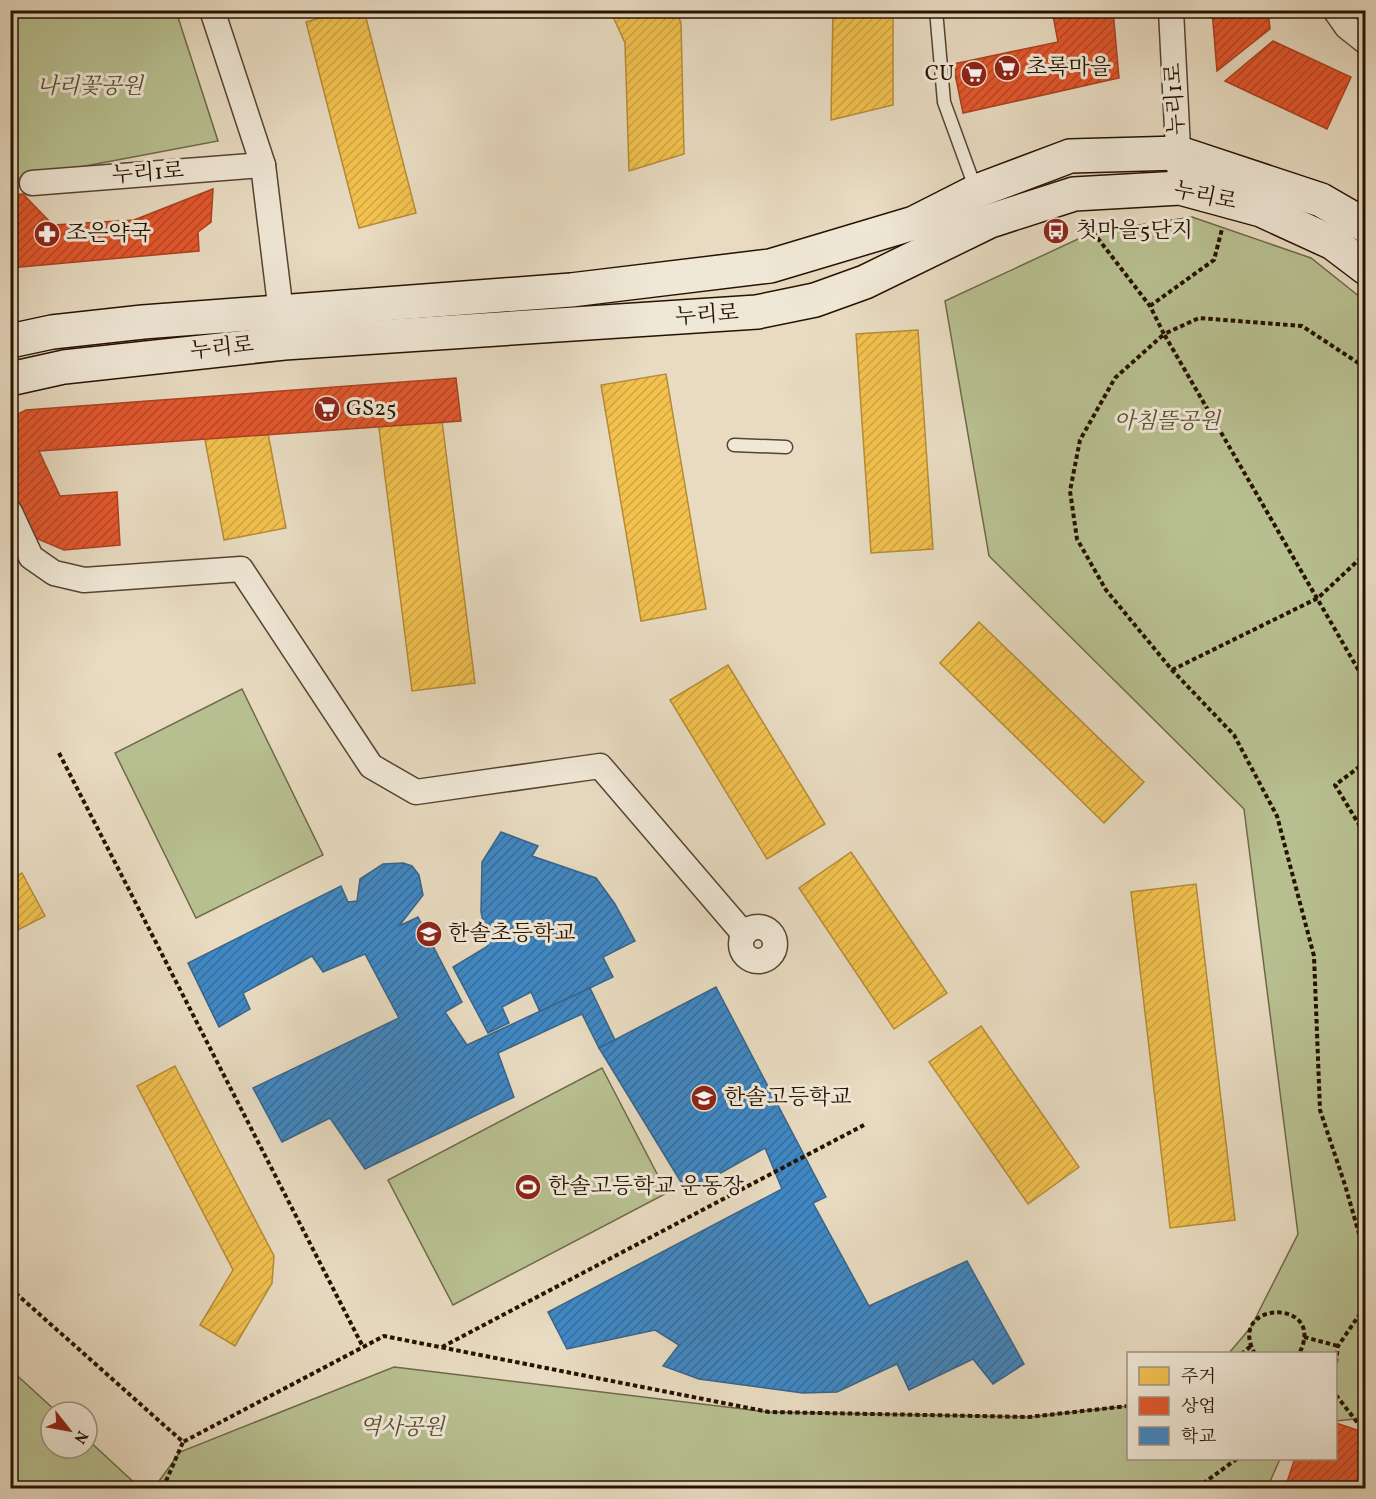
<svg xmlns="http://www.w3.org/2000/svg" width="1376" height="1499" font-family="Vollkorn,'Noto Serif KR',serif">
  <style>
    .park { fill: #b8c091; stroke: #6f6949; stroke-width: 1.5 }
    .homes { fill: url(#homes-hatch); stroke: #b58c37; stroke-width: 1.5 }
    .shops { fill: url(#shops-hatch); stroke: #ab4220; stroke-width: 1.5 }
    .schools { fill: url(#schools-hatch); stroke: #38658a; stroke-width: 1.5 }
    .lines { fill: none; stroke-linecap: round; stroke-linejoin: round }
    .lane-casing { stroke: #564431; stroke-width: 15 }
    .street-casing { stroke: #564431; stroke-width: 27 }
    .secondary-casing { stroke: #261201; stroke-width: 36 }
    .path { stroke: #261201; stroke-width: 4; stroke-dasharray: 4.5 3; stroke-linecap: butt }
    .lane { stroke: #f0e8d7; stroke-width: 12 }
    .street { stroke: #f0e8d7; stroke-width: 24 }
    .secondary { stroke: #f0e8d7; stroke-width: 33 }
    .labels { text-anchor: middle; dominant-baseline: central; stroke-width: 6; stroke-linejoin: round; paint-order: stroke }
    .poi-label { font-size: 22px; fill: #261201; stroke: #f0e8d7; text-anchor: start }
    .park-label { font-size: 22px; font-style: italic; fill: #594f33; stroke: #f0e8d7 }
    .street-label { font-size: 22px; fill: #261201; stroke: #f0e8d7 }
  </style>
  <defs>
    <pattern id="homes-hatch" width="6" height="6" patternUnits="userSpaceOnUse" patternTransform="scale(1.5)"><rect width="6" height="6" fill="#f2c14e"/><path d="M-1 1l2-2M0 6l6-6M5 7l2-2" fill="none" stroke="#cfa542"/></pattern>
    <pattern id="shops-hatch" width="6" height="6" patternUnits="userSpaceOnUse" patternTransform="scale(1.5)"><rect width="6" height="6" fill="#e4572e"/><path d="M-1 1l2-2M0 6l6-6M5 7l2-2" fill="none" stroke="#b94725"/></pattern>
    <pattern id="schools-hatch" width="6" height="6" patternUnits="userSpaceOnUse" patternTransform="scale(1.5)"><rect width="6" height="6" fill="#3f88c5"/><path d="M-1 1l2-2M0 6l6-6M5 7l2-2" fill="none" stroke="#356e9e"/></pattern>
  </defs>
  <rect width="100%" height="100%" fill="#e8dbc1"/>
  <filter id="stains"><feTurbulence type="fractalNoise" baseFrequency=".00333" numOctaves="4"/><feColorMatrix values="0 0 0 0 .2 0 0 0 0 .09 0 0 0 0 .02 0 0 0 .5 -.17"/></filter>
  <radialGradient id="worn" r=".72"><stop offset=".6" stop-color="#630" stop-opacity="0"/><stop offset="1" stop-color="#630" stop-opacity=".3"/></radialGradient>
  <g class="park">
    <polygon points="11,11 176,11 218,141 11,180"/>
    <polygon points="1192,217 1311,258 1365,301 1365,1418 1336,1421 1336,1354 1229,1353 1251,1327 1298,1234 1244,809 989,556 945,301 1093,232"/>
    <polygon points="242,689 323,855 196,918 115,753"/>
    <polygon points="602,1068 667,1193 453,1305 388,1180"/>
    <polygon points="394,1367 769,1412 1029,1417 1128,1406 1128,1458 1280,1459 1267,1488 154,1488 180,1452"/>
    <polygon points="11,1370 57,1412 51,1412 51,1448 87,1448 87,1439 140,1488 11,1488"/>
  </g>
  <g class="homes">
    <polygon points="348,10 364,10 416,213 359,228 306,22"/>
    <polygon points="610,10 676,10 681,23 684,154 629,171 625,43"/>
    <polygon points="833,10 893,10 893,105 831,120"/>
    <polygon points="918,330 933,549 871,553 856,334"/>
    <polygon points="666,374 706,609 641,621 601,385"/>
    <polygon points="437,381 475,683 412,691 374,389"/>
    <polygon points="263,407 286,528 224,540 201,419"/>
    <polygon points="979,622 1144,782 1104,823 940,663"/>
    <polygon points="728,665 825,824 767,859 670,700"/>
    <polygon points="851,852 947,993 894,1029 799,888"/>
    <polygon points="22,873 45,916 10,934 10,880"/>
    <polygon points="1196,884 1235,1220 1170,1228 1131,892"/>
    <polygon points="981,1026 1079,1167 1028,1204 929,1062"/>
    <polygon points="175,1066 274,1256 272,1283 235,1346 200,1325 233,1270 137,1086"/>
  </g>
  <g class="shops">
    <polygon points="1052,10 1113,10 1119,78 963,113 953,64 1058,42"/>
    <polygon points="1212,10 1268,10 1270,29 1217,71"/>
    <polygon points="1273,41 1351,77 1327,129 1225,81"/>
    <polygon points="213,189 211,222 198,232 199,251 10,268 10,195 23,194 53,225 134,220"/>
    <polygon points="456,378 461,421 39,451 60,496 117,492 120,545 64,550 33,537 10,492 10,418 26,410"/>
    <polygon points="1336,1423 1366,1433 1366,1488 1285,1488 1295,1458 1336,1458"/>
  </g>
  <g class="schools">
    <polygon points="501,832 538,846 532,856 596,878 615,904 635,941 603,957 613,977 540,1012 531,992 502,1007 509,1023 488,1033 453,967 488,946 481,912 482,862"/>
    <polygon points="403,863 412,866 419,875 423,895 399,926 418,917 462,1002 445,1012 467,1045 590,988 615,1040 599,1048 582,1014 498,1053 514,1097 365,1169 330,1118 282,1142 253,1088 399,1018 365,954 323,972 312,956 243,993 250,1009 219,1027 188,963 341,886 348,902 357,901 360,879 383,864"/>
    <polygon points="716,987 826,1197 813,1203 869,1306 967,1261 1024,1364 993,1384 973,1359 909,1390 897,1364 837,1392 803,1393 699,1379 663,1366 679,1345 655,1330 567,1349 548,1312 782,1189 765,1148 687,1192 599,1048"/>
  </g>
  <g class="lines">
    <defs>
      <g id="lane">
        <polyline points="936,10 944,102 976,190"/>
        <polyline points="734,445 786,447"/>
      </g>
      <g id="street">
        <polyline points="212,10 263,165 283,329"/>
        <polyline points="1171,10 1179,168"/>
        <polyline points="1335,10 1347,27 1366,42"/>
        <polyline points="32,183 263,165"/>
        <polyline points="10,512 31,557 54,573 84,580 241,569 371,766 416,792 600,766 744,934"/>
        <circle cx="758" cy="944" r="17"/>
      </g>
      <g id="secondary">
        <polyline points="10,341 52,332 143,322 571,290 770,266 914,223 977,191 1070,156 1179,153 1321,200 1366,226"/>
        <polyline points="10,379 64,367 284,343 757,312 815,300 865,282 990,221 1074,194 1180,188 1261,210 1333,243 1366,268"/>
      </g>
    </defs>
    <use href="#lane" class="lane-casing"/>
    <use href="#street" class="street-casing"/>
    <use href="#secondary" class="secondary-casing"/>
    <g class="path">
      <polyline points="1093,232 1150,306 1164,334 1199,318 1302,326 1366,368"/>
      <polyline points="1150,306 1214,260 1222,229"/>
      <polyline points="1172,670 1318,598 1366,553"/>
      <polyline points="1366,683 1164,334 1115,378 1080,440 1070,491 1077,539 1106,590 1172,670 1234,735 1277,816 1314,956 1320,1110 1345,1185 1366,1258"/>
      <polyline points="59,753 363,1347"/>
      <polyline points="1366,762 1335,785 1366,836"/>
      <polyline points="10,1288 183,1442 384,1336 769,1412 1029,1417 1128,1406"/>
      <polyline points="1304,1337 1338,1346"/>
      <polyline points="442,1347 864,1125"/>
      <polyline points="1241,1354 1251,1346"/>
      <path d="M1255 1354C1224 1300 1329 1297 1299 1354"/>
      <polyline points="1336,1363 1338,1346 1366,1305"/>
      <polyline points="1336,1395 1360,1426 1366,1428"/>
      <polyline points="163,1488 183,1442"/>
      <polyline points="1197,1488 1238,1458"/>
    </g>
    <use href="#lane" class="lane"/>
    <use href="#street" class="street"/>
    <use href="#secondary" class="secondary"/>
  </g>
  <defs>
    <symbol id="supermarket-disc" viewBox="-11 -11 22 22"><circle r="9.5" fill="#8f2418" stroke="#f0e8d7"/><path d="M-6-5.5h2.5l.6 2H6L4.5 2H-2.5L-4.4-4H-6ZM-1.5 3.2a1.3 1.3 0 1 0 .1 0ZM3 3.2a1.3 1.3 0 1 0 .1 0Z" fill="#fff"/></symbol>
    <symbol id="bus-disc" viewBox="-11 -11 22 22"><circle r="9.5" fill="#8f2418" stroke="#f0e8d7"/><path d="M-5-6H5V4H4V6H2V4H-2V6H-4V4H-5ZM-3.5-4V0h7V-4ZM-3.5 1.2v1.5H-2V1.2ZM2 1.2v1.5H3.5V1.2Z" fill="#fff"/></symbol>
    <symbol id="pharmacy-disc" viewBox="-11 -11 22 22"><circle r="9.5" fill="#8f2418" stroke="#f0e8d7"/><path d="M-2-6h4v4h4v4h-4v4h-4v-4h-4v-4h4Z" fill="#fff"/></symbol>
    <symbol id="school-disc" viewBox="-11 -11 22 22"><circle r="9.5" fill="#8f2418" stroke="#f0e8d7"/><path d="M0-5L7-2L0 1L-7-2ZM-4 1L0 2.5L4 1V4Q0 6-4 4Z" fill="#fff"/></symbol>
    <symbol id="stadium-disc" viewBox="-11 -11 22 22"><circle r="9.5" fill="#8f2418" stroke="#f0e8d7"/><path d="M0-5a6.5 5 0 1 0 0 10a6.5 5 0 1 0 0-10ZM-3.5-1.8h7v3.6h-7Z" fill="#fff"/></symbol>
  </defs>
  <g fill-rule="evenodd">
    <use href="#supermarket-disc" x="992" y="53" width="30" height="30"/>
    <use href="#supermarket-disc" x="959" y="59" width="30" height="30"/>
    <use href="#bus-disc" x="1041" y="216" width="30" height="30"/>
    <use href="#pharmacy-disc" x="32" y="219" width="30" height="30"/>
    <use href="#supermarket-disc" x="312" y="394" width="30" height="30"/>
    <use href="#school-disc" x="414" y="919" width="30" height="30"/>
    <use href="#school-disc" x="689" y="1083" width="30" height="30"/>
    <use href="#stadium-disc" x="513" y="1172" width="30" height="30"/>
  </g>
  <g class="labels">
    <g class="poi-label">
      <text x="1026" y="68">초록마을</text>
      <text x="954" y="74" text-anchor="end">CU</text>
      <text x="1076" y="231">첫마을5단지</text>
      <text x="66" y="234">조은약국</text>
      <text x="346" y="409">GS25</text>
      <text x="448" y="934">한솔초등학교</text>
      <text x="724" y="1098">한솔고등학교</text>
      <text x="548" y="1187">한솔고등학교 운동장</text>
    </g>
    <g class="park-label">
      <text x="90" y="87">나리꽃공원</text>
      <text x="1167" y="422">아침뜰공원</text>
      <text x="402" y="1428">역사공원</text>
    </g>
    <g class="street-label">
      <text transform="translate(1176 99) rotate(-93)">누리1로</text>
      <text transform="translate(148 174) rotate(-4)">누리1로</text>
      <text transform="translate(1205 197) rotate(12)">누리로</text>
      <text transform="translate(707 316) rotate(-4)">누리로</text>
      <text transform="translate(222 349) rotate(-6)">누리로</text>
    </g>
  </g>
  <rect width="1376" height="1499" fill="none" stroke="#e8dbc1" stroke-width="36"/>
  <rect x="12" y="12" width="1352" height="1475" fill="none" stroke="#261201" stroke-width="3"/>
  <rect x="18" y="18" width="1340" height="1463" fill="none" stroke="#261201" stroke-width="1.5"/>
  <rect x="1127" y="1352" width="210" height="108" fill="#f0e8d7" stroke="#9f9281" stroke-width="1.5"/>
  <rect x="1139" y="1367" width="30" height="18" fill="#f2c14e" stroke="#9f9281" stroke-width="1.5"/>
  <text x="1181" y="1382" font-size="18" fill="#261201">주거</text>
  <rect x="1139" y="1397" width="30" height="18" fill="#e4572e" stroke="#9f9281" stroke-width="1.5"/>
  <text x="1181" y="1412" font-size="18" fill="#261201">상업</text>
  <rect x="1139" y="1427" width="30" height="18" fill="#3f88c5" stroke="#9f9281" stroke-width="1.5"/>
  <text x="1181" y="1442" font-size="18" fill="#261201">학교</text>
  <g transform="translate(69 1430) rotate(121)"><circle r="28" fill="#f0e8d7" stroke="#9f9281" stroke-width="1.5"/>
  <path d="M0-4.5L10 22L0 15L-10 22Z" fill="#8f2418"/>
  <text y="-9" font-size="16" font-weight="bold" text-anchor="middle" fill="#261201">N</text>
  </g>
  <rect width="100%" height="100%" filter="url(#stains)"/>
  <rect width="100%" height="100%" fill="url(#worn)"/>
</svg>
